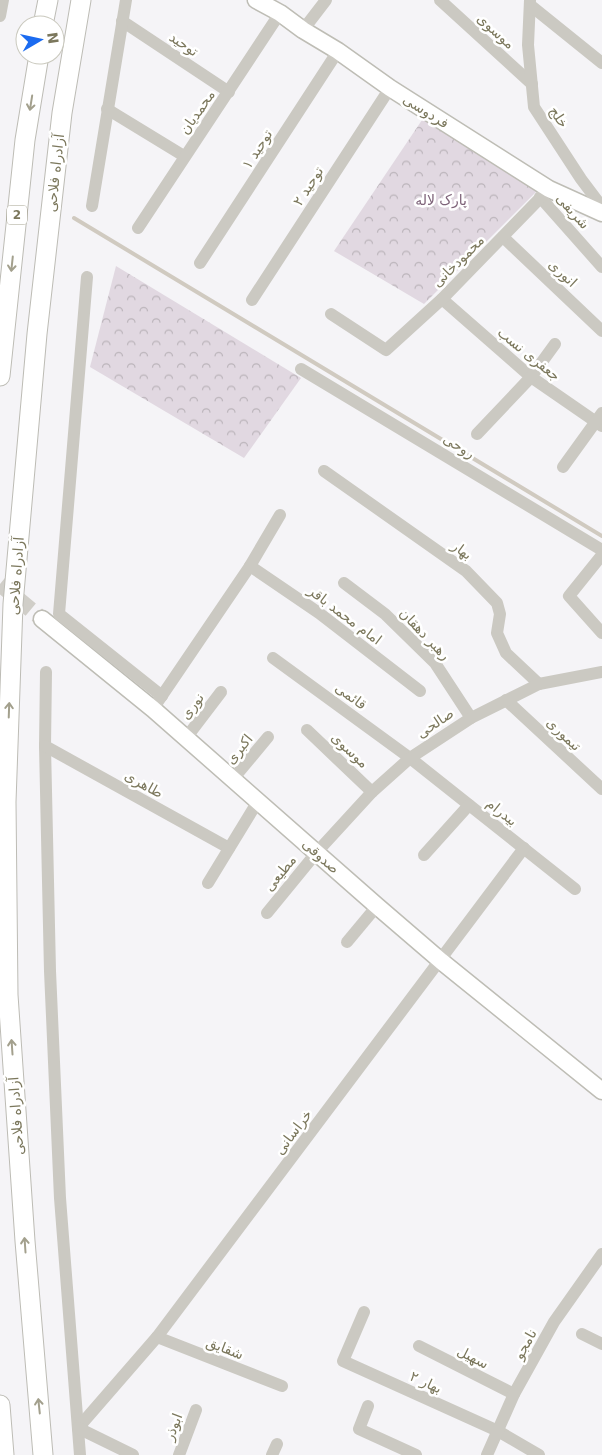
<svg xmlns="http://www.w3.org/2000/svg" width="602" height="1455" font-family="'DejaVu Sans',Cairo,sans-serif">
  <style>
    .forest { fill: url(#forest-crowns) }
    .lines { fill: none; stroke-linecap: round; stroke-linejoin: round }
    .stream { stroke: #d0cac0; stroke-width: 4 }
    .major-tunnel { stroke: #d0cec8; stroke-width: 16; stroke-dasharray: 16 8; stroke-linecap: butt }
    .major-casing { stroke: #bebdb5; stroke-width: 19 }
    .highway-casing { stroke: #bdbcb5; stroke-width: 21 }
    .minor { stroke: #cbc9c2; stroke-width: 12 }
    .major { stroke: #fff; stroke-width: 16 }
    .highway { stroke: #fff; stroke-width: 19 }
    .oneway { stroke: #a3a08d }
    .labels { text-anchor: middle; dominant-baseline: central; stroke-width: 5; stroke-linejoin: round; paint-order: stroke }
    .shield { fill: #fff; stroke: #a3a08d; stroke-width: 1 }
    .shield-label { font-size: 12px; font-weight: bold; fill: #7b775c }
    .street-label { font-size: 14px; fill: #7b775c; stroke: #fff }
    .park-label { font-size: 14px; fill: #7e6379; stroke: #fff }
  </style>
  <defs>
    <pattern id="forest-crowns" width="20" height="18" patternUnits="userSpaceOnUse" patternTransform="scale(1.25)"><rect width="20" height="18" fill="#e1d8e1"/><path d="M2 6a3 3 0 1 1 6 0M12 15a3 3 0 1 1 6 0" fill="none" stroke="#bbb4ba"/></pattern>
  </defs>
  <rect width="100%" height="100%" fill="#f5f4f7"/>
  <g class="forest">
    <polygon points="424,117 540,188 424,304 334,251"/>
    <polygon points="116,266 301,378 244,458 90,367"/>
  </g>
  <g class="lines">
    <polyline class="stream" points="74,218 602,536"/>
    <polyline class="major-tunnel" points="0,584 42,619"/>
    <defs>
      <g id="major">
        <polyline points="256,0 280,13 303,30 338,51 390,88 549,189 602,213"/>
        <polyline points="42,619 153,709 377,906 441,961 602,1091"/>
      </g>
      <g id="highway">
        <polyline points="43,25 48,0"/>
        <polyline points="0,376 25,140 39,55"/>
        <polyline points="0,1405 4,1455"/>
        <polyline points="43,1455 25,1241 8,995 6,802 13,604 37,334 62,113 81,0"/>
      </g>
    </defs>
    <use href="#major" class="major-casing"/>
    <use href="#highway" class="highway-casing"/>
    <g class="minor">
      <polyline points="440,0 532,84"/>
      <polyline points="530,0 528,45 534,107 581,179 602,207"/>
      <polyline points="530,5 602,63"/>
      <polyline points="0,16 3,0"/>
      <polyline points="122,21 229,92"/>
      <polyline points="303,30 326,0"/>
      <polyline points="107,109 184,156"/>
      <polyline points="540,197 602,267"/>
      <polyline points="92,206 126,0"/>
      <polyline points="138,228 280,13"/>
      <polyline points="503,237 602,331"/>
      <polyline points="200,263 338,51"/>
      <polyline points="87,277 59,614 162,696"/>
      <polyline points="442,299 531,377 602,426"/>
      <polyline points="252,300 390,88"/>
      <polyline points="331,314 386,350 442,299 549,189"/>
      <polyline points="301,369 602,550"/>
      <polyline points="477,434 531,377 555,344"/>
      <polyline points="563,467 602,413"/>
      <polyline points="324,471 466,571 497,603 500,614 497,633 506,653 539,684"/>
      <polyline points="602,555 569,596 602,633"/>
      <polyline points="250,566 319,613 420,691"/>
      <polyline points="344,583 385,614 435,663 471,718"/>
      <polyline points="273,658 410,758 575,889"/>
      <polyline points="46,672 45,746 50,971 60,1198 80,1455"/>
      <polyline points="506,700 602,789"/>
      <polyline points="157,703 250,566 280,515"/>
      <polyline points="307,730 372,792"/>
      <polyline points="186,738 221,692"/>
      <polyline points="45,746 229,848"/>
      <polyline points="233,779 268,737"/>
      <polyline points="424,855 469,805"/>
      <polyline points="208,883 258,801"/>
      <polyline points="267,913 317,852 372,792 410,758 471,718 539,684 602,672"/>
      <polyline points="347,942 377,906"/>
      <polyline points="364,1312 343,1361 498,1431 539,1455"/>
      <polyline points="582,1334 602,1344"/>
      <polyline points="157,1337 282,1386"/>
      <polyline points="419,1346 514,1394"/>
      <polyline points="368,1406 359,1429 416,1455"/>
      <polyline points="78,1428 157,1337 524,848"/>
      <polyline points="78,1428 133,1455"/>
      <polyline points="179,1455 196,1410"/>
      <polyline points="272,1455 277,1444"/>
      <polyline points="487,1455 514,1394 554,1322 602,1254"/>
    </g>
    <use href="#major" class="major"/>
    <use href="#highway" class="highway"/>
  </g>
  <defs><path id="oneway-shaft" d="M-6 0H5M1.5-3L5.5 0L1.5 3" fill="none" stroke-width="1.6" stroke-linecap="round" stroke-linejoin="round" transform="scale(1.25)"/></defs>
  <g class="oneway">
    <use href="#oneway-shaft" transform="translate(31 103) rotate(99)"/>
    <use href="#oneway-shaft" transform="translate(12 264) rotate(96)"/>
    <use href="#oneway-shaft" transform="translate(9 710) rotate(-88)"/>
    <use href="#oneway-shaft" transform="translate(12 1047) rotate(-94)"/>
    <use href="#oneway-shaft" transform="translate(25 1245) rotate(-94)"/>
    <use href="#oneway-shaft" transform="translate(39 1406) rotate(-96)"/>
  </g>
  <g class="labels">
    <rect class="shield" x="7" y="205.5" width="20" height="19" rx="4"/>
    <g class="shield-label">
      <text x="17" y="215">2</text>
    </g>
    <g class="street-label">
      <text transform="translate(496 31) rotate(42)">موسوی</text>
      <text transform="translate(184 44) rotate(34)">توحید</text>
      <text transform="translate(426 111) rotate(32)">فردوسی</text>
      <text transform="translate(197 112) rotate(-55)">محمدیان</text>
      <text transform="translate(559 117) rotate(57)">خلج</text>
      <text transform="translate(257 149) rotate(-57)">توحید ۱</text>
      <text transform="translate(55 173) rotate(-84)">آزادراه فلاحی</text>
      <text transform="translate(308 186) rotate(-57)">توحید ۲</text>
      <text transform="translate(573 211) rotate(48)">شریفی</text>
      <text transform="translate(458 261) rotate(-45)">محمودخانی</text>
      <text transform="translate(563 273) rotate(43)">انوری</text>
      <text transform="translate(529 354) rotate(39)">جعفری نسب</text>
      <text transform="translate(459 446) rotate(31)">روحی</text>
      <text transform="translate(462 550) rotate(36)">بهار</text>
      <text transform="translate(16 576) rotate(-86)">آزادراه فلاحی</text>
      <text transform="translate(345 615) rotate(37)">امام محمد باقر</text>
      <text transform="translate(425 634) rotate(46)">رهبر دهقان</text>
      <text transform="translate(351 696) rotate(36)">قائمی</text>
      <text transform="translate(192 706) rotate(-53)">نوری</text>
      <text transform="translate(435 723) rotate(-34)">صالحی</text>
      <text transform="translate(564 734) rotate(43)">تیموری</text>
      <text transform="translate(239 749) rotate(-51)">اکبری</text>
      <text transform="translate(350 750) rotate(43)">موسوی</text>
      <text transform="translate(144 784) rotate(29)">طاهری</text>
      <text transform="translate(502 812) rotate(38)">بیدرام</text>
      <text transform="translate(321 856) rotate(42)">صدوقی</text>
      <text transform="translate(280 873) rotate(-51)">مطیعی</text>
      <text transform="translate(16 1116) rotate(-94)">آزادراه فلاحی</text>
      <text transform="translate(293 1132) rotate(-53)">خراسانی</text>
      <text transform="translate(525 1344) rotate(-61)">نامجو</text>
      <text transform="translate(225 1348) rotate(21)">شقایق</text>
      <text transform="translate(473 1357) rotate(27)">سهیل</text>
      <text transform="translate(426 1382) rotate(25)">بهار ۲</text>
      <text transform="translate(173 1427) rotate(-69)">ابوذر</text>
    </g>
    <g class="park-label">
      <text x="441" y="200">پارک لاله</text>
    </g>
  </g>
  <g transform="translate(40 40) rotate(81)"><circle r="24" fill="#ffffff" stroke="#cac9be"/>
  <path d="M0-4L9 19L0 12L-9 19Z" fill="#1b6bf0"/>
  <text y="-8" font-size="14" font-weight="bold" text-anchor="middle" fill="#7b775c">N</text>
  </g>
</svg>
